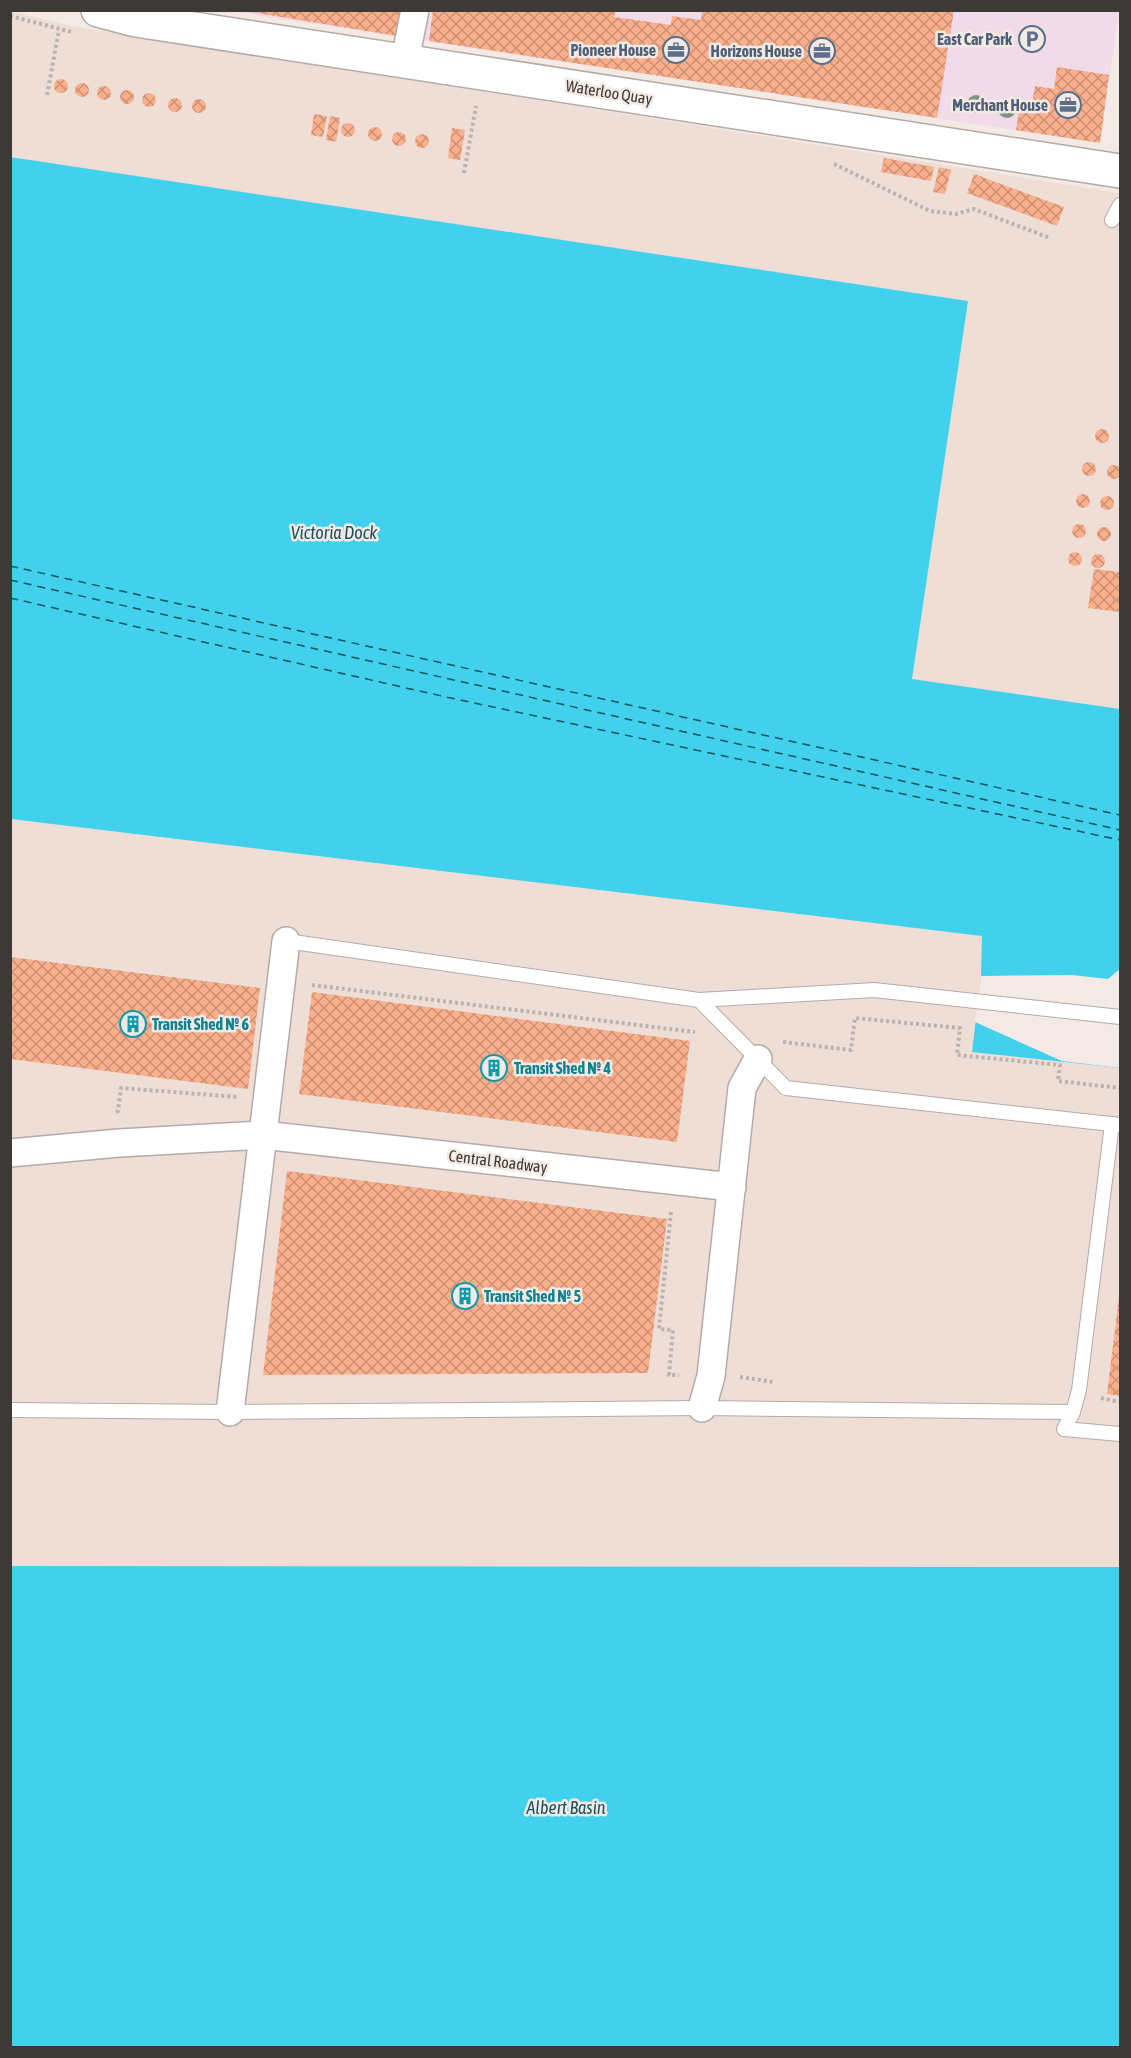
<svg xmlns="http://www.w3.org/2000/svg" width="1131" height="2058" font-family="'Asap Condensed',sans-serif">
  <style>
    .commercial { fill: #f1dbe8 }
    .built { fill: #efded6 }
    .water { fill: #42d1ed }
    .pier { fill: #f3eae5 }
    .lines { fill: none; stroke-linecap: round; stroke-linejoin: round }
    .ferry { stroke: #18535f; stroke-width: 1.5; stroke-dasharray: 8 6; stroke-linecap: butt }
    .building { fill: url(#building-cross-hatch) }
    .lane-casing { stroke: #b4aba7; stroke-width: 16 }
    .street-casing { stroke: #b4aba7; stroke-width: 30 }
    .secondary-casing { stroke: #b4aba7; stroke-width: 36 }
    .path { stroke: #bab3af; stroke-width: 4; stroke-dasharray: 3 3; stroke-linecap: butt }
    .lane { stroke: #fff; stroke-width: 14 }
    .street { stroke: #fff; stroke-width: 27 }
    .secondary { stroke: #fff; stroke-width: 33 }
    .tree { fill: #7e9385 }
    .labels { text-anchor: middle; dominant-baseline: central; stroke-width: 5; stroke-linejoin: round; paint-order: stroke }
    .service-label { font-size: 16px; font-weight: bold; fill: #4e5e75; stroke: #f3eae5; text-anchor: end }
    .street-label { font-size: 16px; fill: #3d3937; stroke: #f3eae5 }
    .culture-label { font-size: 16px; font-weight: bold; fill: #0d838f; stroke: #f3eae5; text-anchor: start }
    .water-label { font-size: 18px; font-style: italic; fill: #18535f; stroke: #f3eae5 }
  </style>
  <defs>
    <pattern id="building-cross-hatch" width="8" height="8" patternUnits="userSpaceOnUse" patternTransform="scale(1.5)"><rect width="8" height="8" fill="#fab08d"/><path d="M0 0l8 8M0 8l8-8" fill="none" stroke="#cc9074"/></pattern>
  </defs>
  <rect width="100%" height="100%" fill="#f3eae5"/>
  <polygon class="commercial" points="229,11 1119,11 1100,143"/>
  <polygon class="built" points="11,11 71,26 1120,193 1120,2047 11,2048"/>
  <g class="water">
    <polygon points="10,157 968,301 912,679 1120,709 1120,1068 972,1052 981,976 982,936 11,819"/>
    <polygon points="10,1566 1120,1567 1120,2047 11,2047"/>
  </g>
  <polygon class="pier" points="1120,969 1120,1068 1062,1061 975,1022 981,976 1072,975 1108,979"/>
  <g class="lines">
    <g class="ferry">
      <polyline points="10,566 1120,815"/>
      <polyline points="10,580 1120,830"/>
      <polyline points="10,598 446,697 1120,840"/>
    </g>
  </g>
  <g class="building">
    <polygon points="238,10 401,10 397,36"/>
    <polygon points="433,10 616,10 614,17 671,25 672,16 701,20 702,10 954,10 937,118 429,41"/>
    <polygon points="1057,67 1109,75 1100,143 1016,130 1020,104 1032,106 1035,86 1054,89"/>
    <circle cx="61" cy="86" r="7"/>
    <circle cx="82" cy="90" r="7"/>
    <circle cx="104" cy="93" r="7"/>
    <circle cx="127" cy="97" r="7"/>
    <circle cx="149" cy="100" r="7"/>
    <circle cx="175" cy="105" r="7"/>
    <circle cx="199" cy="106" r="7"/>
    <polygon points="314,114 327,116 323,137 311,135"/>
    <polygon points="330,116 340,118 336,142 326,140"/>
    <circle cx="348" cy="130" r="7"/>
    <circle cx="375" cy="134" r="7"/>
    <polygon points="452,128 465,130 460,160 448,158"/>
    <circle cx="399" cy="139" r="7"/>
    <circle cx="422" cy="141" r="7"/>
    <polygon points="884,158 934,167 931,181 881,172"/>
    <polygon points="939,167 951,170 945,194 933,192"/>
    <polygon points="974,174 1064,207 1057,226 967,193"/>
    <circle cx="1102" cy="436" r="7"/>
    <circle cx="1089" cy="469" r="7"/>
    <circle cx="1114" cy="472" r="7"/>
    <circle cx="1083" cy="501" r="7"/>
    <circle cx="1107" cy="503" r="7"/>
    <circle cx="1079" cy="531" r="7"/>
    <circle cx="1104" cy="534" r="7"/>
    <circle cx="1075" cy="559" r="7"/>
    <circle cx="1098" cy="561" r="7"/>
    <polygon points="1094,569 1120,572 1120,612 1088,608"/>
    <polygon points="10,957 260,988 248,1089 10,1059"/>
    <polygon points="312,992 690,1041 677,1142 299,1094"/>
    <polygon points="287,1171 667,1219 648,1373 263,1375"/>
    <polygon points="1119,1296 1120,1296 1120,1396 1107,1394"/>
  </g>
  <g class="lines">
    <defs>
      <g id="lane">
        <polyline points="1112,220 1120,205"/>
        <polyline points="286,941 699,1000 786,1088 1120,1125"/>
        <polyline points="699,1000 874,990 1120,1017"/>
        <polyline points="1112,1124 1079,1390 1073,1412 1064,1429 1120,1434"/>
        <polyline points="10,1410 230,1412 702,1408 1073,1412"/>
      </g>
      <g id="street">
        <polyline points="405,60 415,10"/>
        <polyline points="10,1153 119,1143 263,1135 732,1187"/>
        <polyline points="702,1408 711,1376 742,1088 758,1059"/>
        <polyline points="230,1412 286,941"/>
      </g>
      <polyline id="secondary" points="98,10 136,20 1120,171"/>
    </defs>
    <use href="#lane" class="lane-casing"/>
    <use href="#street" class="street-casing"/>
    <use href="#secondary" class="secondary-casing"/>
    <g class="path">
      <polyline points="10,16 72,32"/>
      <polyline points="47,95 59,30"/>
      <polyline points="834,164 930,211 956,214 974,209 1050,238"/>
      <polyline points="464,173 476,106"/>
      <polyline points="312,985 695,1032"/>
      <polyline points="783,1042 851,1050 855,1018 960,1028 957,1055 1060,1065 1058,1081 1120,1088"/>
      <polyline points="116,1112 118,1111 121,1088 238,1097"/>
      <polyline points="671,1212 659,1329 673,1330 669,1375 679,1375"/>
      <polyline points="740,1377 774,1382"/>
      <polyline points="1101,1398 1120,1402"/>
    </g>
    <use href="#lane" class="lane"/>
    <use href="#street" class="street"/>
    <use href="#secondary" class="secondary"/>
  </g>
  <g class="tree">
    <circle cx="976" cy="104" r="9"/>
    <circle cx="1007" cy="109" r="9"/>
  </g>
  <defs>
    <symbol id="parking-ring" viewBox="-11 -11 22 22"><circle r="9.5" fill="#f3eae5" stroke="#5c6f8a" stroke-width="1.5"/><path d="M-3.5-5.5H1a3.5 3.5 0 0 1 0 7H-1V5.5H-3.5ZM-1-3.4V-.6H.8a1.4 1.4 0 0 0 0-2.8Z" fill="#5c6f8a"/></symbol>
    <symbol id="office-ring" viewBox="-11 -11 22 22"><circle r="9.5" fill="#f3eae5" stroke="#5c6f8a" stroke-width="1.5"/><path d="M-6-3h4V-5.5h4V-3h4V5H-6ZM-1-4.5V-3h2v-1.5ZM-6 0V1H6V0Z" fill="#5c6f8a"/></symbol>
    <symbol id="building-ring" viewBox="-11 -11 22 22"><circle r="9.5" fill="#f3eae5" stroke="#0f9aa8" stroke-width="1.5"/><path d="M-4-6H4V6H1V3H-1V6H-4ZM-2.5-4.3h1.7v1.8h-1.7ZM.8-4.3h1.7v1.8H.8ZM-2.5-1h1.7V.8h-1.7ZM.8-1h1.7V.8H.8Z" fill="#0f9aa8"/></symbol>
  </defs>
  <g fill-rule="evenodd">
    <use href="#parking-ring" x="1017" y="24" width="30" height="30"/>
    <use href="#office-ring" x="661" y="35" width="30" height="30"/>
    <use href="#office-ring" x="807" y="36" width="30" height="30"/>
    <use href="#office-ring" x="1053" y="90" width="30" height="30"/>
    <use href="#building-ring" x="118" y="1009" width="30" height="30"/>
    <use href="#building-ring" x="479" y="1053" width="30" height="30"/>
    <use href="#building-ring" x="450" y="1281" width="30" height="30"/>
  </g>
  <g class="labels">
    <g class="service-label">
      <text x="1012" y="39">East Car Park</text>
      <text x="656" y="50">Pioneer House</text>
      <text x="802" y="51">Horizons House</text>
      <text x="1048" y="105">Merchant House</text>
    </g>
    <g class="street-label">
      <text transform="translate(609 92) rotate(9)">Waterloo Quay</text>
      <text transform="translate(498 1161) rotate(7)">Central Roadway</text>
    </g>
    <g class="culture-label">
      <text x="152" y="1024">Transit Shed № 6</text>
      <text x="514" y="1068">Transit Shed № 4</text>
      <text x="484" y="1296">Transit Shed № 5</text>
    </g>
    <g class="water-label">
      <text x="334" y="532">Victoria Dock</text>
      <text x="566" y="1807">Albert Basin</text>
    </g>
  </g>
  <rect width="1131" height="2058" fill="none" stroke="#3d3937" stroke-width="24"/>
</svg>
